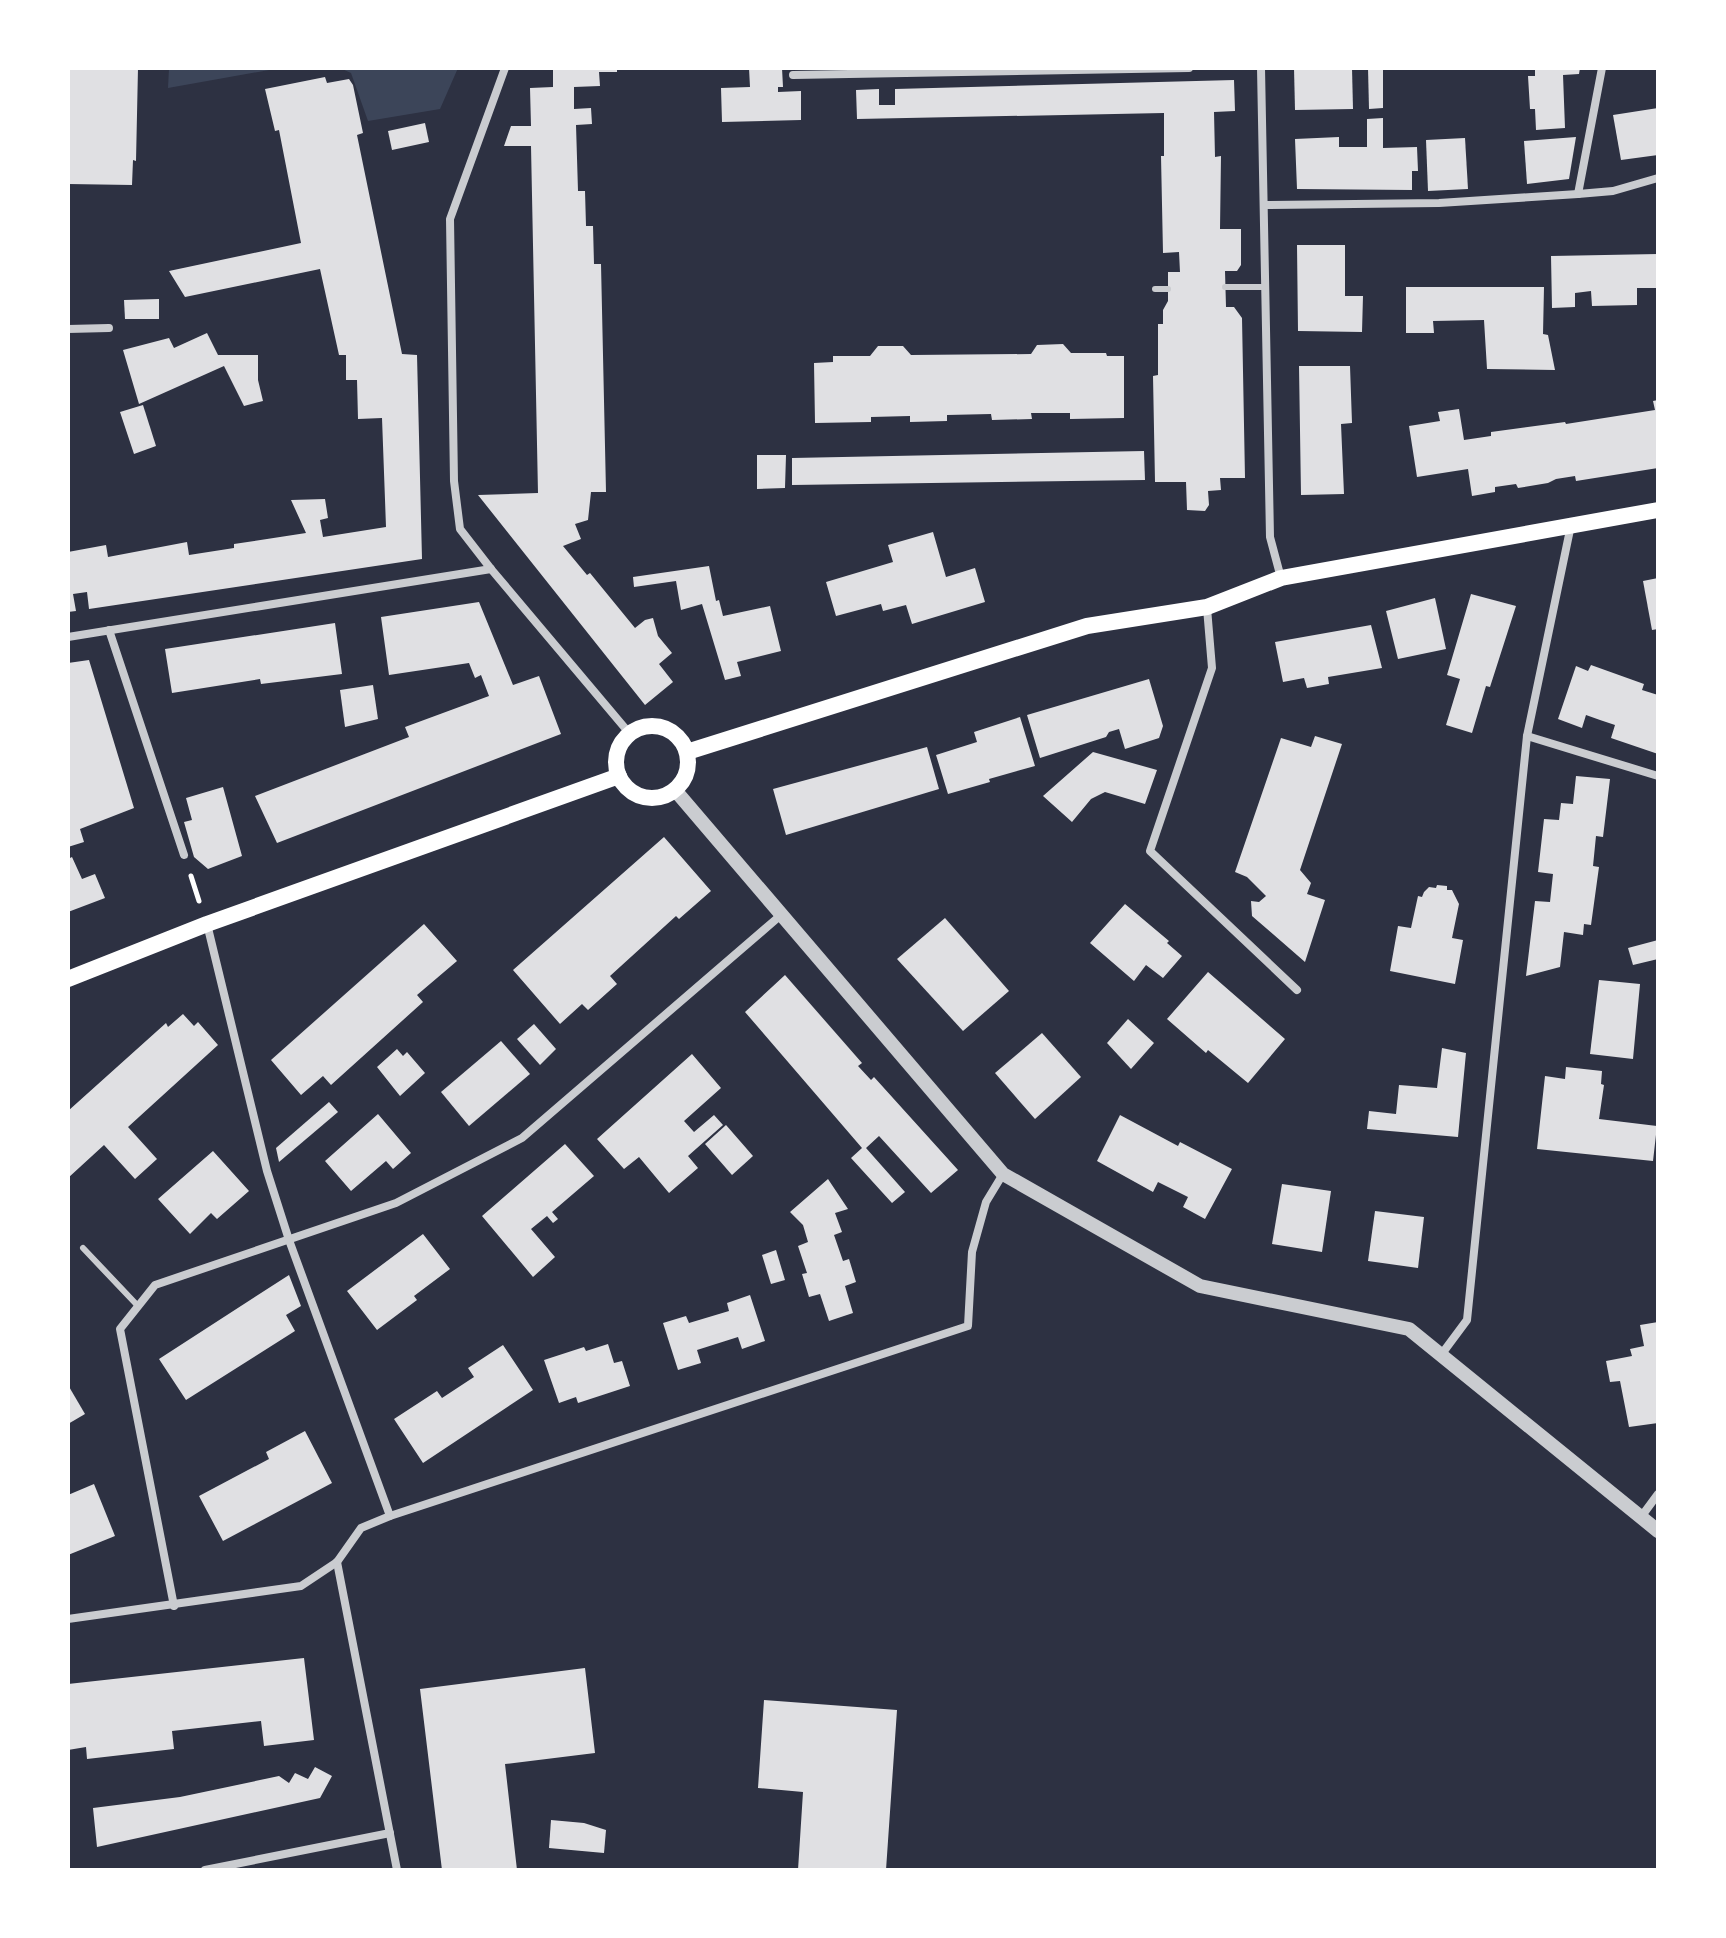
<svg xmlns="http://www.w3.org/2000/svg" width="1726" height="1938" font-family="Raleway,sans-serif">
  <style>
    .green { fill: #3c4559 }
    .building { fill: #e0e0e3 }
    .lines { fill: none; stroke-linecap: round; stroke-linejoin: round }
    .path { stroke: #fff; stroke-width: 5 }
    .service { stroke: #caccd0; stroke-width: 6 }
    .minor { stroke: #caccd0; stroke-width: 8 }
    .tertiary { stroke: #caccd0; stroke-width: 14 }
    .secondary { stroke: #fff; stroke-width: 16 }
  </style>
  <rect width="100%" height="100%" fill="#2d3142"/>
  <g class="green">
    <polygon points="169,68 280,68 168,88"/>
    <polygon points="340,68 458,68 440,109 368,121 351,73"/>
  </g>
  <g class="building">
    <polygon points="68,68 138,68 136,161 133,160 132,185 68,184"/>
    <polygon points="553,68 617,68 617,72 599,72 600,86 574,87 574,109 591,108 592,124 576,125 578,191 585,191 586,226 593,226 594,264 601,264 606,492 591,492 588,520 575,524 581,539 563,546 587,575 590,573 635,628 645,620 653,618 658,636 672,653 659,664 673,682 645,705 478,495 538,493 531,146 504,146 511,126 531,126 530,88 553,87"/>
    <polygon points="749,68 782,68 783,87 778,87 778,92 801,91 801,120 722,122 721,88 750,87"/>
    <polygon points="1294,68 1352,68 1353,109 1295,110"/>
    <polygon points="1368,68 1383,68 1383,108 1369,109"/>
    <polygon points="1535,68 1580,68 1579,74 1563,75 1565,128 1536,130 1535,109 1530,109 1528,76 1535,76"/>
    <polygon points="325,77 327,83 349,79 353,85 363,133 357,135 402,354 417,355 422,559 89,609 87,592 73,594 76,611 68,612 68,552 106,545 108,557 187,542 189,555 234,548 234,544 306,533 291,500 325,499 328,518 320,520 323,537 386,527 382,418 358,419 357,380 346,380 346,355 339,355 320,269 185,297 169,271 301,243 279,130 275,131 265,89"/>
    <polygon points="1234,80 1235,111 1214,112 1215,157 1221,156 1220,229 1241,229 1241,265 1237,271 1225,271 1226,307 1234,307 1242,318 1245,478 1220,478 1221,490 1208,491 1209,505 1205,511 1187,510 1186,482 1155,482 1153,376 1158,375 1158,324 1163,324 1163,310 1168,301 1168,272 1180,272 1179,252 1163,253 1161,156 1164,156 1164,113 857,119 856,90 879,89 879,105 895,105 895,89"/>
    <polygon points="1658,108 1658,155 1621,160 1613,115"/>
    <polygon points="1383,118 1383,148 1417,147 1418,171 1412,171 1412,190 1297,189 1295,139 1339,137 1339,147 1367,147 1367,119"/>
    <polygon points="425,123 429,142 392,150 388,131"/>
    <polygon points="1576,137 1569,179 1527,184 1524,141"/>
    <polygon points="1465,138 1468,189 1428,191 1426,140"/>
    <polygon points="1297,245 1345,245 1345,296 1363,296 1362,332 1298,331"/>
    <polygon points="1658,254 1658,288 1637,288 1637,305 1592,306 1591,291 1575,293 1575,307 1552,308 1551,256"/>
    <polygon points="1406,287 1544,287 1543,334 1548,335 1555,370 1487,369 1484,320 1433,321 1434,333 1406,333"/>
    <polygon points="159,299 159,319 125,319 124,300"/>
    <polygon points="207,333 218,355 258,355 258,380 263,401 244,406 224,366 139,404 123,350 169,338 174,348"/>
    <polygon points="1063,344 1071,353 1106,353 1107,356 1124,356 1124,418 1070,419 1070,413 1031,413 1032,419 992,420 991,414 947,415 947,421 910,422 910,416 871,417 871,422 815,423 814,363 833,362 833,356 870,356 878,346 903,346 911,355 1031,354 1037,345"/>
    <polygon points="1299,366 1350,366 1352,423 1341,424 1344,494 1301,495"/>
    <polygon points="1658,400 1658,468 1576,481 1575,476 1556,479 1548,483 1518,488 1516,484 1495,487 1495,492 1472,496 1468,469 1417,477 1409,426 1440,421 1438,412 1459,409 1464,440 1491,436 1491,432 1565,422 1566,424 1655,410 1653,401"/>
    <polygon points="143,405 156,446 134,454 120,412"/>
    <polygon points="1144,451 1145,480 792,485 792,458"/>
    <polygon points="757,455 786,455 785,488 757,489"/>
    <polygon points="933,532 946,577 975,568 985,602 912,624 906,605 883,611 881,604 836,616 826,582 893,562 888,545"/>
    <polygon points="709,566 716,601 719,600 723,616 770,606 781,651 737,662 741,676 725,680 702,604 681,610 676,581 634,587 633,577"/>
    <polygon points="1658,578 1658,629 1652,630 1643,581"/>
    <polygon points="1471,594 1516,606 1490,687 1486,686 1472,733 1446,725 1460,679 1447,675"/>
    <polygon points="1435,598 1446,649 1398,659 1386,611"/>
    <polygon points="479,602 513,685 539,676 561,734 277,843 255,796 409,737 405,727 489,696 481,675 475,678 469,663 389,675 381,617"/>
    <polygon points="335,623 342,674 261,684 260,679 172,693 165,649"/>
    <polygon points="1371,625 1382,668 1328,677 1329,684 1307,688 1304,678 1283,682 1275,642"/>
    <polygon points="89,660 134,808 80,829 84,842 68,847 68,663"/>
    <polygon points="1591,665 1644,684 1642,690 1658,695 1658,754 1611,738 1615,725 1600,720 1586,715 1582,728 1558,719 1576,666 1588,671"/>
    <polygon points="1149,679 1163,726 1159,738 1125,749 1119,729 1109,732 1106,737 1040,758 1027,715"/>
    <polygon points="373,685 378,719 345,727 340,690"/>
    <polygon points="1020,717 1035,766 989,779 990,782 948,794 936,755 977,742 974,732"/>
    <polygon points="1315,736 1342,744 1300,870 1311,883 1307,894 1325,900 1305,962 1252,916 1251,901 1259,902 1266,896 1247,877 1235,872 1281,738 1311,747"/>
    <polygon points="927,747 939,789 786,835 773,789"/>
    <polygon points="1093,752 1157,770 1145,804 1105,792 1091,799 1072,822 1043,796"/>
    <polygon points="1576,776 1610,779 1603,837 1596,836 1593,866 1599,867 1591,925 1584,924 1583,935 1564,932 1560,967 1526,976 1535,901 1550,902 1553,874 1538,872 1544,819 1559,820 1561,803 1573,804"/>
    <polygon points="223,787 242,856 208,869 194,857 184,822 192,820 186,798"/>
    <polygon points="664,837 711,891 679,919 676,916 610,976 617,984 588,1010 582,1004 560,1024 513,970"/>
    <polygon points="72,857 82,879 95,874 105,898 68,912 68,859"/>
    <polygon points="1437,885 1447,886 1447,890 1452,890 1459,904 1452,938 1463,940 1455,984 1390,971 1398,926 1411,928 1418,896 1422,897 1424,892 1429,887 1436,888"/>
    <polygon points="1125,904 1169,941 1167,943 1182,956 1163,978 1146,965 1134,981 1090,943"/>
    <polygon points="945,918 1009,991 963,1031 897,959"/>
    <polygon points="424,924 457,961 417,995 423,1002 331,1085 323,1076 301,1095 271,1060"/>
    <polygon points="1658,940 1658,959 1633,965 1628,948"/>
    <polygon points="1208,972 1285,1039 1248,1083 1208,1050 1206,1053 1167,1019"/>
    <polygon points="785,975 862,1063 858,1066 871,1080 874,1077 958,1170 931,1193 879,1136 866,1148 905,1192 892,1203 851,1158 862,1148 745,1012"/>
    <polygon points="1599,980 1640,984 1633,1059 1590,1054"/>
    <polygon points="183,1014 194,1026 198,1022 218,1045 128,1127 157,1159 135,1179 104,1145 68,1178 68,1111 166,1023 168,1027"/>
    <polygon points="1128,1019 1154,1043 1131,1069 1107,1043"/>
    <polygon points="534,1024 556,1049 540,1065 517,1039"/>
    <polygon points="1042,1033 1081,1077 1035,1119 995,1073"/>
    <polygon points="501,1041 530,1074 469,1126 441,1092"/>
    <polygon points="1442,1048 1466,1053 1458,1137 1367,1129 1369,1111 1396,1114 1399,1085 1437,1088"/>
    <polygon points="397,1049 403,1056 407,1052 425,1073 400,1096 377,1067"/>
    <polygon points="692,1054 721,1088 684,1121 694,1132 714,1115 723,1125 688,1156 698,1168 669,1193 639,1157 624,1169 597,1139"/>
    <polygon points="1566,1067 1602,1071 1601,1084 1604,1085 1599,1119 1657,1126 1653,1161 1537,1149 1545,1076 1565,1079"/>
    <polygon points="329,1102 338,1112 279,1162 276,1148"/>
    <polygon points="378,1114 411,1153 393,1169 386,1161 351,1191 325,1161"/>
    <polygon points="1120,1115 1178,1146 1180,1142 1232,1169 1205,1219 1183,1207 1188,1197 1158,1182 1153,1192 1097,1161"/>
    <polygon points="726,1125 753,1156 732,1175 705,1144"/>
    <polygon points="565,1144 594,1176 552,1212 558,1219 553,1223 547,1216 531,1229 555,1257 533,1277 482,1216"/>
    <polygon points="213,1151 249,1191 217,1219 211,1213 190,1234 158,1199"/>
    <polygon points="828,1179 848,1209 835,1213 842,1232 834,1235 843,1261 849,1259 856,1282 845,1286 853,1313 829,1321 820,1294 809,1297 802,1274 807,1273 798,1246 808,1242 803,1225 790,1212"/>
    <polygon points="1282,1184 1331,1191 1322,1252 1272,1244"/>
    <polygon points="1375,1211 1424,1217 1418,1268 1368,1261"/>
    <polygon points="423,1234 450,1269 414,1296 417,1300 377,1330 347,1291"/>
    <polygon points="776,1250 785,1280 771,1284 762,1255"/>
    <polygon points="289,1275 301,1306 286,1315 295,1331 186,1400 159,1359"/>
    <polygon points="750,1295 765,1341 742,1349 738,1337 697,1350 701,1363 678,1370 663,1323 686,1316 689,1323 729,1311 727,1303"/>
    <polygon points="1658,1322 1658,1423 1629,1427 1620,1381 1610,1382 1606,1361 1632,1356 1630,1349 1644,1346 1640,1325"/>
    <polygon points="608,1344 614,1363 622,1361 630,1386 578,1403 576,1397 559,1403 544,1360 584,1347 586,1351"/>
    <polygon points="503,1345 533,1390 423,1463 394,1419 437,1391 442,1398 474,1377 468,1368"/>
    <polygon points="68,1385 85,1414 68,1424"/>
    <polygon points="305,1431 332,1483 223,1541 199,1496 269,1459 266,1452"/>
    <polygon points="94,1484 115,1536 68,1555 68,1495"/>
    <polygon points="304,1658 314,1740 264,1746 261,1721 172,1731 174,1749 87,1759 86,1747 68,1750 68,1684"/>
    <polygon points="585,1668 595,1753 505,1764 517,1870 442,1870 420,1689"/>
    <polygon points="764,1700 897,1710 886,1870 798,1870 803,1792 758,1788"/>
    <polygon points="315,1767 332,1776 320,1798 97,1847 93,1808 180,1797 279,1776 289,1783 295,1773 308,1779"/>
    <polygon points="551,1820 584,1823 606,1830 604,1853 549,1848"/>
  </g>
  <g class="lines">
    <polyline class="path" points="191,876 199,901"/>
    <g class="service">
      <polyline points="1225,287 1266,287"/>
      <polyline points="1155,289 1168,289"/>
      <polyline points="83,1248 138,1306"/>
    </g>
    <g class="minor">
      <polyline points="505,68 450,219 454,481 460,529 491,569 630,734"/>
      <polyline points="1261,68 1270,537 1281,578"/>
      <polyline points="793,75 1189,68"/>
      <polyline points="1578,194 1602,68"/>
      <polyline points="1264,205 1439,203 1578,194 1613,191 1658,178"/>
      <polyline points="68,329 109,328"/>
      <polyline points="1207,608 1212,668 1150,851 1297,990"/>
      <polyline points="109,630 184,855"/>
      <polyline points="68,637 491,569"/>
      <polyline points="1527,736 1658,776"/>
      <polyline points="207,924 267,1171 289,1240 390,1516"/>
      <polyline points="1441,1355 1467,1320 1527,736 1571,525"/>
      <polyline points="1641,1517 1658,1494"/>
      <polyline points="337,1562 397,1870"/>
      <polyline points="174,1606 120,1329 155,1285 396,1203 522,1138 781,915"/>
      <polyline points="68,1619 301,1586 337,1562 361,1528 390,1516 968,1326 972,1252 986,1202 1003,1174"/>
      <polyline points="205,1870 390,1833"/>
    </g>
    <polyline class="tertiary" points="675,790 1003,1174 1200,1286 1409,1329 1658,1531"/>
    <g class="secondary">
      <circle cx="652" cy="762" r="36"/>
      <polyline points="687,752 1087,626 1207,607 1281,578 1658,510"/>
      <polyline points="68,979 207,924 619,776"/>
    </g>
  </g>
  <rect width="1726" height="1938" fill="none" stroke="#ffffff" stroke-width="140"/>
</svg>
